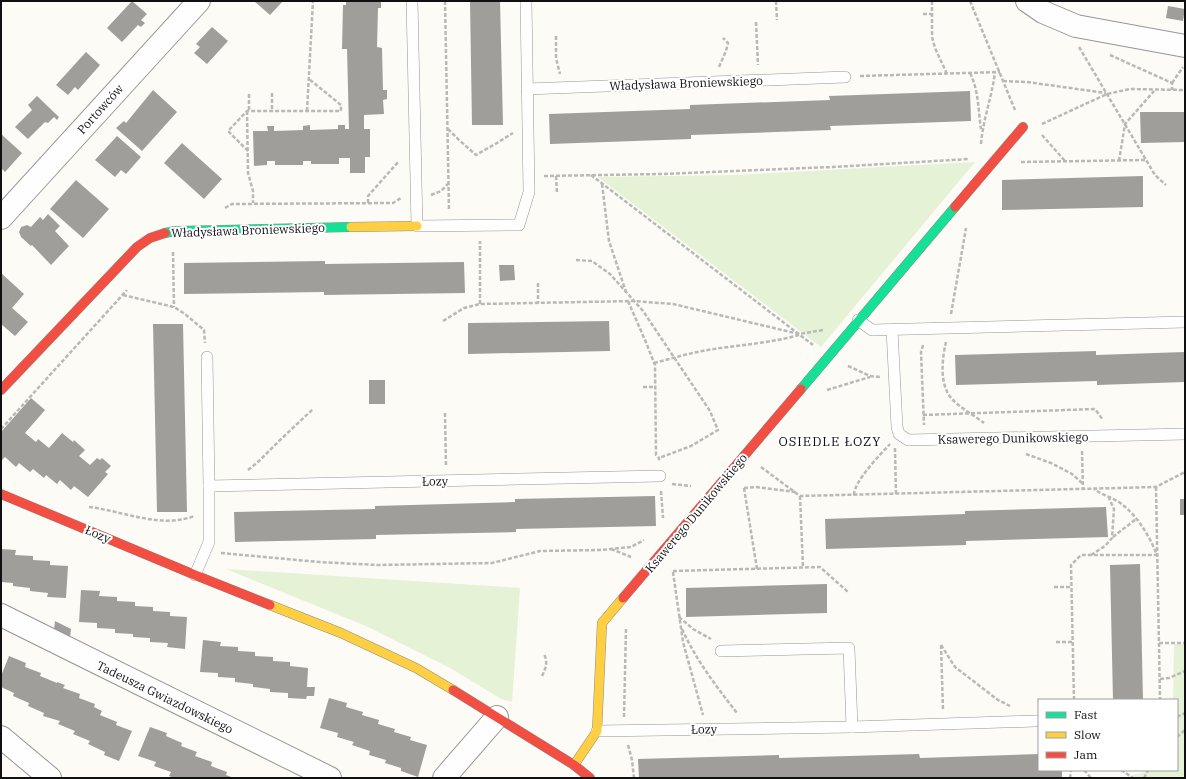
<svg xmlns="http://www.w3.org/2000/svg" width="1186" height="779" font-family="'IBM Plex Serif',serif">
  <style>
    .green { fill: #e5f2d6 }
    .building { fill: #a09e9b }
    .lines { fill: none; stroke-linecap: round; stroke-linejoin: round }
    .lane-casing { stroke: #969694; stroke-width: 12 }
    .street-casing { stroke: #969694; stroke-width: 24 }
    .fast-casing { stroke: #8d8c8a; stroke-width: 10 }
    .slow-casing { stroke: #8d8c8a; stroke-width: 10 }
    .jam-casing { stroke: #8d8c8a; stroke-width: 10 }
    .path { stroke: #b9b9b8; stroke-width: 2.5; stroke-dasharray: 4 2; stroke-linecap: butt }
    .lane { stroke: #fffefe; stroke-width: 11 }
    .street { stroke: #fffefe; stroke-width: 22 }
    .fast { stroke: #16e098; stroke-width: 9 }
    .slow { stroke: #ffcf43; stroke-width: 9 }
    .jam { stroke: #f24e42; stroke-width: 9 }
    .labels { text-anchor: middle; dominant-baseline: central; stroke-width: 4; stroke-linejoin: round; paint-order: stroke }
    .street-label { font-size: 12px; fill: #101010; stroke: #fff }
    .neighbourhood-label { font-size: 13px; letter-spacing: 1px; fill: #101010; stroke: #fff }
  </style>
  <rect width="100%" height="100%" fill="#fcfbf6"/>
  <g class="green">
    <polygon points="975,162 821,347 598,177 734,175"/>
    <polygon points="226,569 520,588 512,702 501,699 452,669 366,626"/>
    <polygon points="1174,644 1185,644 1185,778 1124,778 1151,770 1177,770 1177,700 1173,700"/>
  </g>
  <g class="building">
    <polygon points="132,1 147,14 141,20 145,23 141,27 138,25 122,42 107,28"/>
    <polygon points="254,1 283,1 270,15"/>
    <polygon points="346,1 381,1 381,8 378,8 377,47 382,48 383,90 387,90 387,99 383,100 384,114 364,115 364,129 370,129 370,157 365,157 365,173 350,173 350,158 339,158 339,164 311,164 311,161 303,161 303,165 275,165 275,161 267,161 267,165 254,166 253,131 268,131 267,126 274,126 274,131 303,130 303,126 310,125 310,130 338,129 338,125 345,125 345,129 349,129 347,49 342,49 343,5 346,5"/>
    <polygon points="470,1 500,1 503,125 472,125"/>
    <polygon points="1168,6 1185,9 1183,21 1166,18"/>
    <polygon points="212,27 228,41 207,64 194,53 200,47 196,44"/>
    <polygon points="86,52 100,65 78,90 75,87 68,95 56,85"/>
    <polygon points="153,90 177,112 142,151 116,128 124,121 126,123"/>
    <polygon points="970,91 971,121 830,126 831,130 691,135 691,139 550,144 549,114 690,109 690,105 830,100 829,96"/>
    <polygon points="37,96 59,117 57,120 54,117 48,123 45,122 28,139 15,127 32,110 28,105"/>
    <polygon points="1140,112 1185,112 1185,142 1141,143"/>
    <polygon points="1,134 22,153 5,172 1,168"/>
    <polygon points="117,136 141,157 126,174 121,170 115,177 95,160"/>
    <polygon points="182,143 222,179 204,199 164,163"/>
    <polygon points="1143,176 1143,207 1002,210 1002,180"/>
    <polygon points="76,180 109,209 83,238 50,209"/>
    <polygon points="48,214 60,226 55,231 69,246 51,265 32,245 31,246 21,237 19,232 21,227 27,225 31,227 40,217 43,220"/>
    <polygon points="325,261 325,264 464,262 465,293 324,295 324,292 184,294 184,263"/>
    <polygon points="499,265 514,265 515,280 500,281"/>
    <polygon points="1,273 24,294 12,308 28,322 15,336 1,324"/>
    <polygon points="609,321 610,351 468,354 468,323"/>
    <polygon points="153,324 183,324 187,512 157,512"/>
    <polygon points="1096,351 1096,355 1185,352 1185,382 1097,385 1097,381 956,385 955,355"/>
    <rect x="369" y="380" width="16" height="24"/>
    <polygon points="31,398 45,410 25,433 36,442 38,439 49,448 62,433 73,442 74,440 85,450 79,456 90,465 97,458 100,460 102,458 111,466 105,472 108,474 88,497 74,486 71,490 60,480 57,484 46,475 44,478 33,469 30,472 19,463 16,467 5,457 2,460 1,459 1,432"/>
    <polygon points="655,496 656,526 516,529 516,532 376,535 376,539 235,542 234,512 375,509 375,506 515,502 515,499"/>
    <rect x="1180" y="499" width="5" height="16"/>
    <polygon points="1106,507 1108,537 966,541 966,545 826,549 825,519 965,514 965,511"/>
    <polygon points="1,549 16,550 15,555 33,556 33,560 50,561 50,565 68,566 66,598 47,597 48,593 30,591 30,588 13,586 13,583 1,582"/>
    <polygon points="1140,564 1143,700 1113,700 1110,565"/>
    <polygon points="827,584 827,613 686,617 686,588"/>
    <polygon points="81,590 100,591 99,596 117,597 117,601 135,602 135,606 153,607 153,611 170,612 170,616 187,617 185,649 167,647 168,643 150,642 150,638 133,637 133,634 115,633 115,629 97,628 97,623 79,622"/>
    <polygon points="55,621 71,629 70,637 54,630"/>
    <polygon points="203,640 221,642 220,646 238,647 238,651 255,652 255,656 273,657 273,661 290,662 290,666 308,668 307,687 315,687 314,696 307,696 306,699 288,698 288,693 270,692 270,689 253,687 253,684 235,682 235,678 218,677 218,673 200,672"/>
    <polygon points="9,656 26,663 25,667 41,673 40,676 57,683 57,682 65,685 63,688 80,694 79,698 95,704 94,707 102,711 100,715 117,722 116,725 132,731 119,761 104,755 105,752 88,744 90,741 73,734 75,731 58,724 60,721 43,716 44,713 28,706 29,703 13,696 14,693 1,687 1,676"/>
    <polygon points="329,698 347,703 346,707 363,712 362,715 379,720 378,724 395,729 394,732 411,737 410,740 427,745 418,777 401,771 401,768 385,763 386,760 369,755 370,751 352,745 354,742 337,737 338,733 320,728"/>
    <polygon points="150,727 167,733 166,736 182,743 181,746 197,752 195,756 212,762 211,766 227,772 226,775 234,778 174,778 169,776 171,772 154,766 156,762 138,756"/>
    <polygon points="919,754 920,758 1039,754 1039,770 1062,770 1062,778 639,778 638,759 779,755 779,758"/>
  </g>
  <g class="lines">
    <defs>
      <g id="lane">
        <polyline points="412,1 417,226 519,225 529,192 526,1"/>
        <polyline points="527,89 845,77"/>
        <polyline points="858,320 872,330 1185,322"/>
        <polyline points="892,330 897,427 899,434 908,440 1185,434"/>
        <polyline points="209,486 660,476"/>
        <polyline points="195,575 209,542 209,486 207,357"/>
        <polyline points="721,651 849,648 852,727"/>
        <polyline points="597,731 852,727 1035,721"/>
      </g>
      <g id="street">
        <polyline points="1027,1 1043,12 1076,26 1185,46"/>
        <polyline points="1,218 199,1"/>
        <polyline points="1,615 330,778"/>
        <polyline points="1,737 50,778"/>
        <polyline points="444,778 497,717"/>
      </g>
      <g id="fast">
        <polyline points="165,233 175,231 351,227"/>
        <polyline points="801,389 955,207"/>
      </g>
      <g id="slow">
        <polyline points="351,227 417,226"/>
        <polyline points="270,605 341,633 416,668 453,690"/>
        <polyline points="574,765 597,731 602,623 623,598"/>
      </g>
      <g id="jam">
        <polyline points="955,207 1023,127"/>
        <polyline points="1,390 137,247 150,238 165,233"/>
        <polyline points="1,494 195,575 270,605"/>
        <polyline points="623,598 801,389"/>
        <polyline points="453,690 574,765 590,778"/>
      </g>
    </defs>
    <use href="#lane" class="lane-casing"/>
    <use href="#street" class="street-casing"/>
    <use href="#fast" class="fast-casing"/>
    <use href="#slow" class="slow-casing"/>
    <use href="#jam" class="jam-casing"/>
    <g class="path">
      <polyline points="445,1 449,210"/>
      <polyline points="776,1 777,20"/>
      <polyline points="932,1 932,37 935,48 947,74"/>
      <polyline points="970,1 1015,110"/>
      <polyline points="923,14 932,14"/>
      <polyline points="756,22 758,65"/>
      <polyline points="556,36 556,58 560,74"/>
      <polyline points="1079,47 1155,175 1166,185"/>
      <polyline points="1110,55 1172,83 1172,90"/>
      <polyline points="719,67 726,51 728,43 723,38"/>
      <path d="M970 73C979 91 978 110 981 129"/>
      <polyline points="860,76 1000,72"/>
      <polyline points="1003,81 1027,82 1106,93"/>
      <polyline points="1172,83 1183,67"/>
      <polyline points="272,93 272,111"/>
      <polyline points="249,94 249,111"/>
      <polyline points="247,111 248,173 253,191 253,203"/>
      <polyline points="307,111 313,1"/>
      <polyline points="1042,124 1107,94 1130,89 1185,90"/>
      <polyline points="448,129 459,140 476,155 497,143 513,133"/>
      <polyline points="1042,135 1065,161"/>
      <path d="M981 144C983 119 992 97 995 72"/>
      <polyline points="248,151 228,131 247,111 341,111 341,105 309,79"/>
      <polyline points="1119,161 1125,124 1154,91"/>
      <polyline points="1021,162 1146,160"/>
      <polyline points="591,175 813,345"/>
      <polyline points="544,176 661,174 833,167 969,159"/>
      <polyline points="556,176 557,193"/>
      <polyline points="602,184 609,241 626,292"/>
      <polyline points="431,195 441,191 448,184"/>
      <polyline points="368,203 368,196 399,161"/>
      <polyline points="225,208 232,204 393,203 401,198"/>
      <polyline points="173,252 174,307"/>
      <polyline points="576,260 592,261 610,274 643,311 710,411 718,430 691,446 659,458"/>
      <polyline points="538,283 538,303"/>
      <polyline points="123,295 174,307 185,314 204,330 205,343"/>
      <polyline points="628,301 645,340 655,365 656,455 659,458 659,462"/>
      <polyline points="480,304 480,241"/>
      <polyline points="951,314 966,228"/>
      <polyline points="443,321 464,308 480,304 633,301 673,304 799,334 823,330"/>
      <path d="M946 342C942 359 939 385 952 399 960 408 974 415 984 423"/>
      <polyline points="923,345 921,352 924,425"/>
      <path d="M654 363C670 359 686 354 702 351 734 345 767 344 799 335"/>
      <polyline points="848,366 870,376 880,377"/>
      <polyline points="643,387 654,387"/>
      <polyline points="827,390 870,377"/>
      <polyline points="445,413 446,467"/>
      <polyline points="923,415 1095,409 1103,420"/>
      <polyline points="1,429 127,290"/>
      <polyline points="895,448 896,494"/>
      <polyline points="1082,451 1083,489"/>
      <polyline points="1026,454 1051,463 1072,474 1082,483"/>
      <polyline points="761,467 800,496 1156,487 1185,472"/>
      <polyline points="248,470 259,461 279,441 313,409"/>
      <polyline points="672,484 691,486"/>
      <polyline points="1156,487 1160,700"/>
      <polyline points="744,488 756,487 795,492"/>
      <polyline points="744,488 757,569"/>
      <polyline points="661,491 663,518"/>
      <path d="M854 495C854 481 880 455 890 444"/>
      <polyline points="800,496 803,567"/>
      <path d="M89 507C123 511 161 529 194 516"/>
      <polyline points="1113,537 1136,519"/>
      <polyline points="611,549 631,557"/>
      <polyline points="221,553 319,562 377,565 492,563 540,551 601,550 631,547 644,540"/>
      <polyline points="1091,555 1105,546 1112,538 1114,509 1109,498"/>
      <polyline points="673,571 820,567 848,592"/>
      <polyline points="673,572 683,642 703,715"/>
      <polyline points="1054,587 1072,587"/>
      <polyline points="679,617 693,629 711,639"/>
      <path d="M682 629C696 660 716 686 737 713"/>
      <polyline points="1056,642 1073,642"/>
      <polyline points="1159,643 1185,643"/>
      <polyline points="941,645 955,667 998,700 1010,706"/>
      <polyline points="941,645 943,710"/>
      <path d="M542 676C546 668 548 662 544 654"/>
      <polyline points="1160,679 1169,678 1185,671"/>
      <path d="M1074 700 1071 565 1081 555H1157C1149 535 1137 515 1119 502 1111 497 1102 495 1094 489"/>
      <polyline points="624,717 626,628"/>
      <polyline points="1177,717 1185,713"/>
      <polyline points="1177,737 1185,730"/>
      <polyline points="628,745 632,760 634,778"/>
      <polyline points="1084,770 1091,778"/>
      <polyline points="1121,770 1133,778"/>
      <polyline points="1070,778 1071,770"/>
      <polyline points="1144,778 1148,770"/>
    </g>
    <use href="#lane" class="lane"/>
    <use href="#street" class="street"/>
    <use href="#fast" class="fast"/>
    <use href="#slow" class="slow"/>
    <use href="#jam" class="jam"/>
  </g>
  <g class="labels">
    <g class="street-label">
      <text transform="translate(686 83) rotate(-2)">Władysława Broniewskiego</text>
      <text transform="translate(100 109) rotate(-48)">Portowców</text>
      <text transform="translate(248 230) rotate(-2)">Władysława Broniewskiego</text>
      <text transform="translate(1013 438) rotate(-1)">Ksawerego Dunikowskiego</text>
      <text transform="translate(435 481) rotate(-1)">Łozy</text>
      <text transform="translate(696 513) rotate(-50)">Ksawerego Dunikowskiego</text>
      <text transform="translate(98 534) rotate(23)">Łozy</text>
      <text transform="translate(165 697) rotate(26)">Tadeusza Gwiazdowskiego</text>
      <text transform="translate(704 729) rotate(-1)">Łozy</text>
    </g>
    <g class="neighbourhood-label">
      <text x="830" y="441">OSIEDLE ŁOZY</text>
    </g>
  </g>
  <rect width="1186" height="779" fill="none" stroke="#101010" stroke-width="4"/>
  <rect x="1038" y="699" width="140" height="72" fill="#ffffff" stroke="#9f9f9f"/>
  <rect x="1046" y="712" width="20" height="6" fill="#16e098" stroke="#9f9f9f"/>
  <text x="1074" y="719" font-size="12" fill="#101010">Fast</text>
  <rect x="1046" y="732" width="20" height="6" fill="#ffcf43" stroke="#9f9f9f"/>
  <text x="1074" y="739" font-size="12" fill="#101010">Slow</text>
  <rect x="1046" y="752" width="20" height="6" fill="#f24e42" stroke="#9f9f9f"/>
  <text x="1074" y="759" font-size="12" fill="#101010">Jam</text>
</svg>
